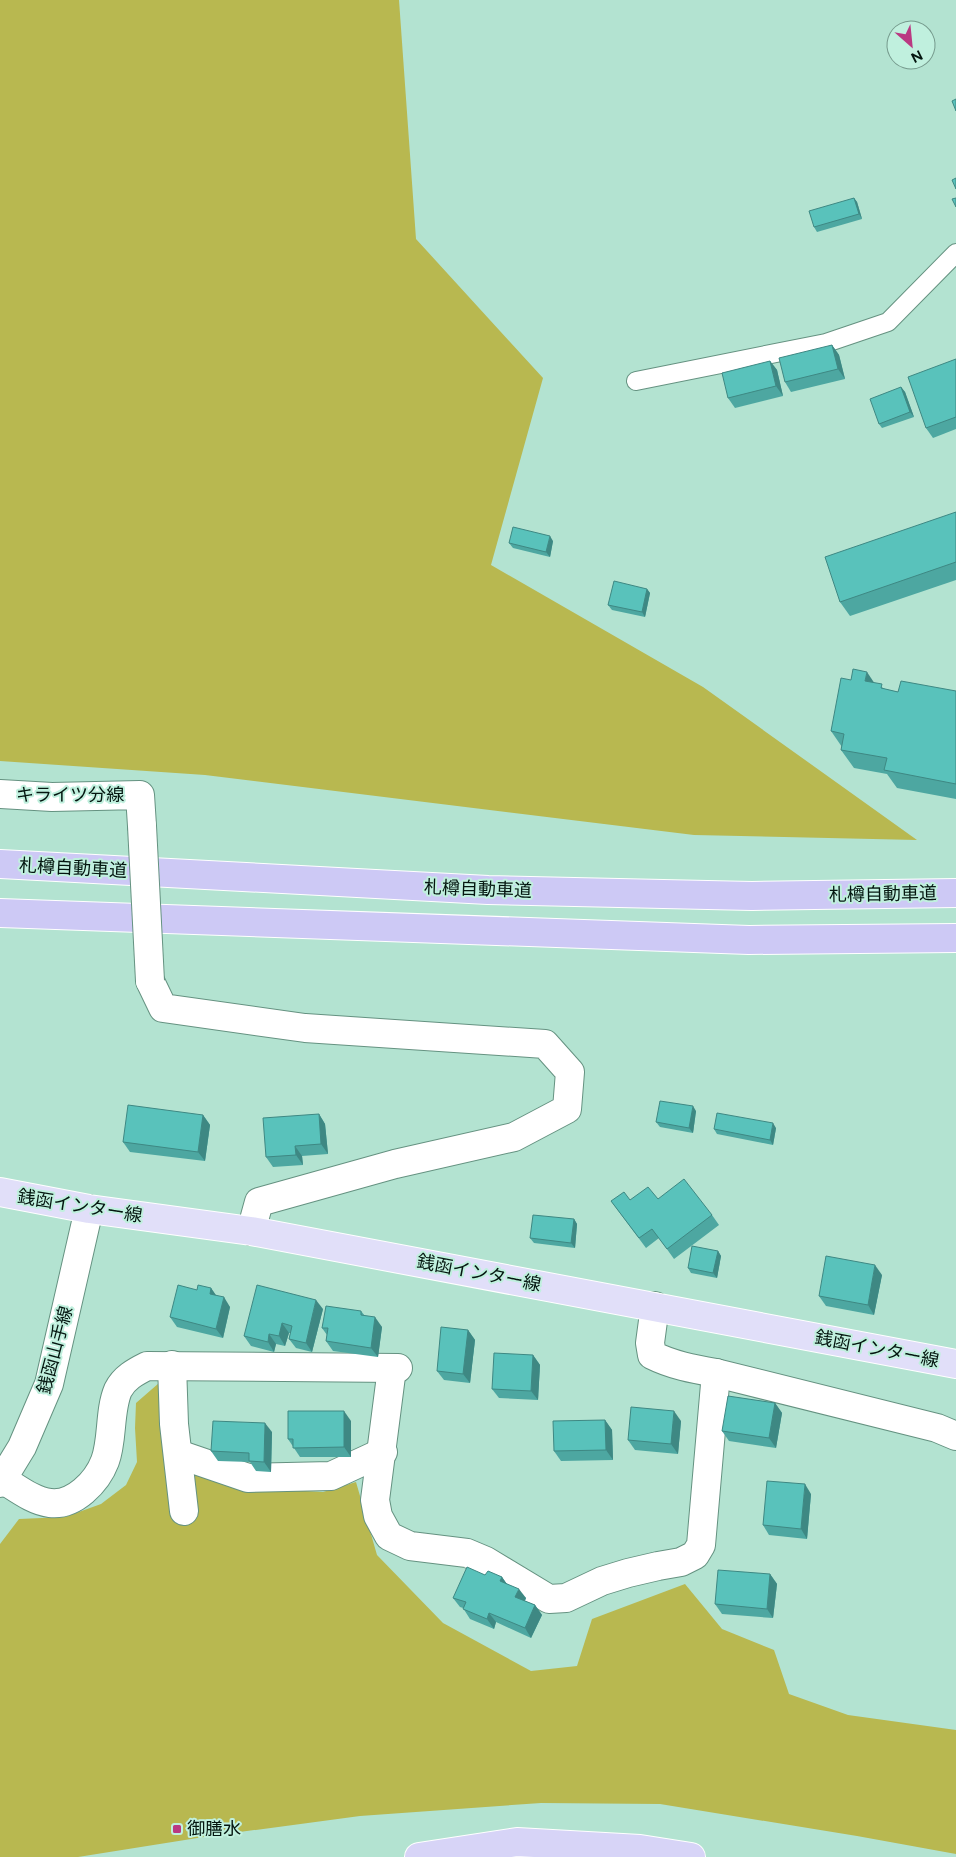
<svg xmlns="http://www.w3.org/2000/svg" width="956" height="1857" font-family="Figtree,'Noto Sans JP',sans-serif">
  <style>
    .green { fill: #b8b850 }
    .lines { fill: none; stroke-linecap: round; stroke-linejoin: round }
    .service-casing { stroke: #659281; stroke-width: 20 }
    .minor-casing { stroke: #659281; stroke-width: 30 }
    .tertiary-casing { stroke: #659281; stroke-width: 30 }
    .primary-casing { stroke: #fff; stroke-width: 30 }
    .trunk-casing { stroke: #fff; stroke-width: 30 }
    .motorway-casing { stroke: #fff; stroke-width: 30 }
    .service { stroke: #fff; stroke-width: 18 }
    .minor { stroke: #fff; stroke-width: 28 }
    .tertiary { stroke: #fff; stroke-width: 28 }
    .primary { stroke: #e1dff9; stroke-width: 28 }
    .trunk { stroke: #d7d4f7; stroke-width: 28 }
    .motorway { stroke: #cdc9f5; stroke-width: 28 }
    .minor-bridge-casing { stroke: #659281; stroke-width: 30; stroke-linecap: butt }
    .minor-bridge { stroke: #fff; stroke-width: 28 }
    .wall { fill: #4da7a1 }
    .shaded-wall { fill: #3e8883 }
    .building { fill: #59c2bb; stroke: #3e8883 }
    .poi-dot { fill: #ba3982; stroke: #c0f0de; stroke-width: 2 }
    .labels { text-anchor: middle; dominant-baseline: central; stroke-width: 4; stroke-linejoin: round; paint-order: stroke }
    .street-label { font-size: 18px; fill: #041610; stroke: #c0f0de }
    .poi-label { font-size: 18px; fill: #041610; stroke: #c0f0de; text-anchor: start }
  </style>
  <rect width="100%" height="100%" fill="#b3e3d1"/>
  <g class="green">
    <polygon points="0,0 399,0 416,239 543,378 491,565 703,687 917,840 694,835 205,775 0,761"/>
    <polygon points="159,1383 166,1466 253,1488 323,1492 356,1482 377,1555 443,1623 531,1671 577,1666 592,1619 685,1584 722,1629 774,1650 789,1694 848,1715 956,1730 956,1854 857,1836 660,1804 541,1803 360,1816 210,1836 78,1857 0,1857 0,1544 19,1519 65,1517 101,1504 126,1485 137,1462 135,1428 136,1403"/>
  </g>
  <g class="lines">
    <defs>
      <polyline id="service" points="636,381 826,343 888,322 956,253"/>
      <g id="minor">
        <polyline points="0,794 52,797 140,795 142,826"/>
        <polyline points="150,981 163,1008 305,1028 545,1044 570,1072 567,1109 514,1137 395,1164 259,1202 251,1231"/>
        <path d="M655 1306 650 1343 652 1355C672 1365 693 1369 716 1373L937 1428 956 1436"/>
        <polyline points="172,1365 174,1424 184,1511"/>
        <polyline points="392,1368 375,1500 378,1516 389,1536 410,1546 467,1553 486,1561 549,1599 566,1598 602,1581 628,1573 658,1566 681,1562 695,1555 701,1545 716,1373"/>
        <polyline points="178,1454 248,1478 331,1476 383,1452"/>
        <path d="M2 1479C17 1488 33 1501 50 1503 74 1506 97 1482 105 1461 113 1440 109 1411 118 1390 124 1378 135 1372 147 1366L398 1368"/>
      </g>
      <polyline id="tertiary" points="0,1483 22,1447 49,1384 89,1209"/>
      <polyline id="primary" points="0,1192 89,1209 251,1231 956,1364"/>
      <polyline id="trunk" points="419,1857 517,1842 640,1849 691,1857"/>
      <g id="motorway">
        <polyline points="0,864 488,890 752,896 956,893"/>
        <polyline points="0,913 749,940 956,938"/>
      </g>
    </defs>
    <use href="#service" class="service-casing"/>
    <use href="#minor" class="minor-casing"/>
    <use href="#tertiary" class="tertiary-casing"/>
    <use href="#primary" class="primary-casing"/>
    <use href="#trunk" class="trunk-casing"/>
    <use href="#motorway" class="motorway-casing"/>
    <use href="#service" class="service"/>
    <use href="#minor" class="minor"/>
    <use href="#tertiary" class="tertiary"/>
    <use href="#primary" class="primary"/>
    <use href="#trunk" class="trunk"/>
    <use href="#motorway" class="motorway"/>
    <defs>
      <polyline id="minor-bridge" points="142,826 150,981"/>
    </defs>
    <use href="#minor-bridge" class="minor-bridge-casing"/>
    <use href="#minor-bridge" class="minor-bridge"/>
  </g>
  <g class="wall">
    <polygon points="854,198 857,202 862,219 817,232 814,227"/>
    <polygon points="832,345 839,355 845,379 791,392 785,382"/>
    <polygon points="956,359 956,429 933,438 926,428"/>
    <polygon points="770,361 777,370 783,396 735,408 728,398"/>
    <polygon points="901,387 905,392 914,417 882,428 879,424"/>
    <polygon points="956,512 956,580 850,616 840,602"/>
    <polygon points="553,541 550,557 513,548 509,543"/>
    <polygon points="647,589 650,593 645,617 612,610 608,605"/>
    <polygon points="851,680 874,683 885,689 898,692 956,691 956,799 897,788 887,774 854,768 841,750 842,747 831,731"/>
    <polygon points="696,1111 693,1133 660,1127 656,1122"/>
    <polygon points="319,1114 325,1124 328,1154 302,1156 303,1165 273,1167 266,1157"/>
    <polygon points="203,1115 210,1125 205,1161 130,1152 123,1142"/>
    <polygon points="776,1128 773,1145 717,1134 714,1129"/>
    <polygon points="658,1199 712,1215 719,1225 674,1259 659,1238 646,1248 611,1201"/>
    <polygon points="574,1219 577,1224 575,1248 534,1243 530,1238"/>
    <polygon points="718,1251 721,1256 717,1278 691,1273 688,1268"/>
    <polygon points="882,1275 874,1315 826,1306 819,1296"/>
    <polygon points="211,1288 216,1296 230,1307 223,1338 177,1327 170,1317 197,1290"/>
    <polygon points="323,1309 312,1352 296,1348 289,1339 291,1333 289,1333 285,1346 276,1344 274,1352 251,1346 244,1336"/>
    <polygon points="361,1311 365,1316 382,1327 378,1357 333,1351 326,1341 327,1335 322,1328"/>
    <polygon points="468,1330 475,1340 470,1383 444,1380 437,1371"/>
    <polygon points="533,1355 540,1365 538,1400 499,1398 492,1389"/>
    <polygon points="775,1403 782,1413 776,1448 729,1441 722,1431"/>
    <polygon points="605,1420 612,1430 613,1460 561,1461 554,1451"/>
    <polygon points="351,1421 351,1457 300,1457 288,1439"/>
    <polygon points="681,1421 678,1454 635,1450 628,1440"/>
    <polygon points="272,1432 271,1472 256,1471 250,1462 218,1461 211,1451"/>
    <polygon points="811,1494 807,1539 769,1535 763,1525"/>
    <polygon points="770,1574 777,1584 773,1618 722,1614 715,1604"/>
    <polygon points="485,1575 502,1577 506,1583 526,1598 525,1601 535,1605 542,1615 531,1638 496,1622 494,1629 470,1619 463,1608 460,1607 453,1598"/>
  </g>
  <g class="shaded-wall">
    <polygon points="854,198 857,202 862,219 859,214"/>
    <polygon points="832,345 839,355 845,379 838,369"/>
    <polygon points="770,361 777,370 783,396 776,386"/>
    <polygon points="901,387 905,392 914,417 910,412"/>
    <polygon points="550,536 553,541 550,557 546,552"/>
    <polygon points="647,589 650,593 645,617 642,612"/>
    <polygon points="867,672 879,690 865,681"/>
    <polygon points="693,1106 696,1111 693,1133 689,1128"/>
    <polygon points="319,1114 325,1124 328,1154 321,1144"/>
    <polygon points="203,1115 210,1125 205,1161 198,1152"/>
    <polygon points="773,1123 776,1128 773,1145 770,1140"/>
    <polygon points="295,1146 302,1156 303,1165 296,1155"/>
    <polygon points="574,1219 577,1224 575,1248 571,1243"/>
    <polygon points="718,1251 721,1256 717,1278 713,1273"/>
    <polygon points="875,1265 882,1275 874,1315 868,1305"/>
    <polygon points="211,1288 218,1298 210,1294"/>
    <polygon points="224,1297 230,1307 223,1338 216,1329"/>
    <polygon points="316,1300 323,1309 312,1352 306,1343"/>
    <polygon points="375,1317 382,1327 378,1357 371,1348"/>
    <polygon points="282,1323 289,1333 285,1346 279,1336"/>
    <polygon points="468,1330 475,1340 470,1383 463,1374"/>
    <polygon points="269,1334 276,1344 274,1352 268,1342"/>
    <polygon points="533,1355 540,1365 538,1400 531,1391"/>
    <polygon points="775,1403 782,1413 776,1448 769,1438"/>
    <polygon points="344,1411 351,1421 351,1457 344,1447"/>
    <polygon points="674,1411 681,1421 678,1454 671,1444"/>
    <polygon points="605,1420 612,1430 613,1460 606,1450"/>
    <polygon points="265,1423 272,1432 271,1472 264,1462"/>
    <polygon points="805,1484 811,1494 807,1539 801,1529"/>
    <polygon points="770,1574 777,1584 773,1618 767,1609"/>
    <polygon points="502,1577 509,1587 500,1581"/>
    <polygon points="519,1589 526,1598 522,1606 515,1597"/>
    <polygon points="535,1605 542,1615 531,1638 525,1628"/>
    <polygon points="489,1613 496,1622 494,1629 487,1619"/>
  </g>
  <g class="building">
    <polygon points="956,99 956,111 952,101"/>
    <polygon points="956,178 956,189 952,180"/>
    <polygon points="854,198 859,214 814,227 809,211"/>
    <polygon points="956,198 956,207 952,199"/>
    <polygon points="832,345 838,369 785,382 779,358"/>
    <polygon points="956,359 956,417 926,428 908,377"/>
    <polygon points="770,361 776,386 728,398 722,373"/>
    <polygon points="901,387 910,412 879,424 870,399"/>
    <polygon points="956,512 956,562 840,602 825,557"/>
    <polygon points="513,527 550,536 546,552 509,543"/>
    <polygon points="614,581 647,589 642,612 608,605"/>
    <polygon points="853,669 867,672 865,681 882,684 881,688 898,692 901,681 956,691 956,784 884,770 887,758 841,750 844,734 831,731 841,678 851,680"/>
    <polygon points="660,1101 693,1106 689,1128 656,1122"/>
    <polygon points="128,1105 203,1115 198,1152 123,1142"/>
    <polygon points="717,1113 773,1123 770,1140 714,1129"/>
    <polygon points="319,1114 321,1144 295,1146 296,1155 266,1157 263,1118"/>
    <polygon points="684,1179 712,1215 667,1249 652,1229 639,1238 611,1201 624,1192 630,1200 648,1187 658,1199"/>
    <polygon points="533,1215 574,1219 571,1243 530,1238"/>
    <polygon points="692,1246 718,1251 713,1273 688,1268"/>
    <polygon points="826,1256 875,1265 868,1305 819,1296"/>
    <polygon points="178,1285 197,1290 198,1285 211,1288 210,1294 224,1297 216,1329 170,1317"/>
    <polygon points="257,1285 316,1300 306,1343 289,1339 292,1326 282,1323 279,1336 269,1334 268,1342 244,1336"/>
    <polygon points="326,1306 361,1311 361,1315 375,1317 371,1348 326,1341 328,1328 322,1328"/>
    <polygon points="441,1327 468,1330 463,1374 437,1371"/>
    <polygon points="494,1353 533,1355 531,1391 492,1389"/>
    <polygon points="728,1396 775,1403 769,1438 722,1431"/>
    <polygon points="631,1407 674,1411 671,1444 628,1440"/>
    <polygon points="288,1411 344,1411 344,1447 293,1448 293,1439 288,1439"/>
    <polygon points="605,1420 606,1450 554,1451 553,1421"/>
    <polygon points="213,1421 265,1423 264,1462 249,1461 249,1453 211,1451"/>
    <polygon points="767,1481 805,1484 801,1529 763,1525"/>
    <polygon points="467,1567 485,1575 488,1571 502,1577 500,1581 519,1589 515,1597 535,1605 525,1628 489,1613 487,1619 463,1609 466,1602 453,1598"/>
    <polygon points="718,1570 770,1574 767,1609 715,1604"/>
  </g>
  <rect class="poi-dot" x="172" y="1824" width="10" height="10" rx="2.5"/>
  <g class="labels">
    <g class="street-label">
      <text x="70" y="795">キライツ分線</text>
      <text transform="translate(73 868) rotate(3)">札樽自動車道</text>
      <text transform="translate(478 889) rotate(2)">札樽自動車道</text>
      <text transform="translate(883 894) rotate(-1)">札樽自動車道</text>
      <text transform="translate(80 1206) rotate(9)">銭函インター線</text>
      <text transform="translate(479 1273) rotate(11)">銭函インター線</text>
      <text transform="translate(877 1349) rotate(11)">銭函インター線</text>
      <text transform="translate(55 1350) rotate(-75)">銭函山手線</text>
    </g>
    <g class="poi-label">
      <text x="187" y="1829">御膳水</text>
    </g>
  </g>
  <g transform="translate(911 45) rotate(153)"><circle r="24" fill="#c0f0de" stroke="#75998c"/>
  <path d="M0-4L9 19L0 12L-9 19Z" fill="#ba3982"/>
  <text y="-8" font-size="14" font-weight="bold" text-anchor="middle" fill="#041610">N</text>
  </g>
</svg>
